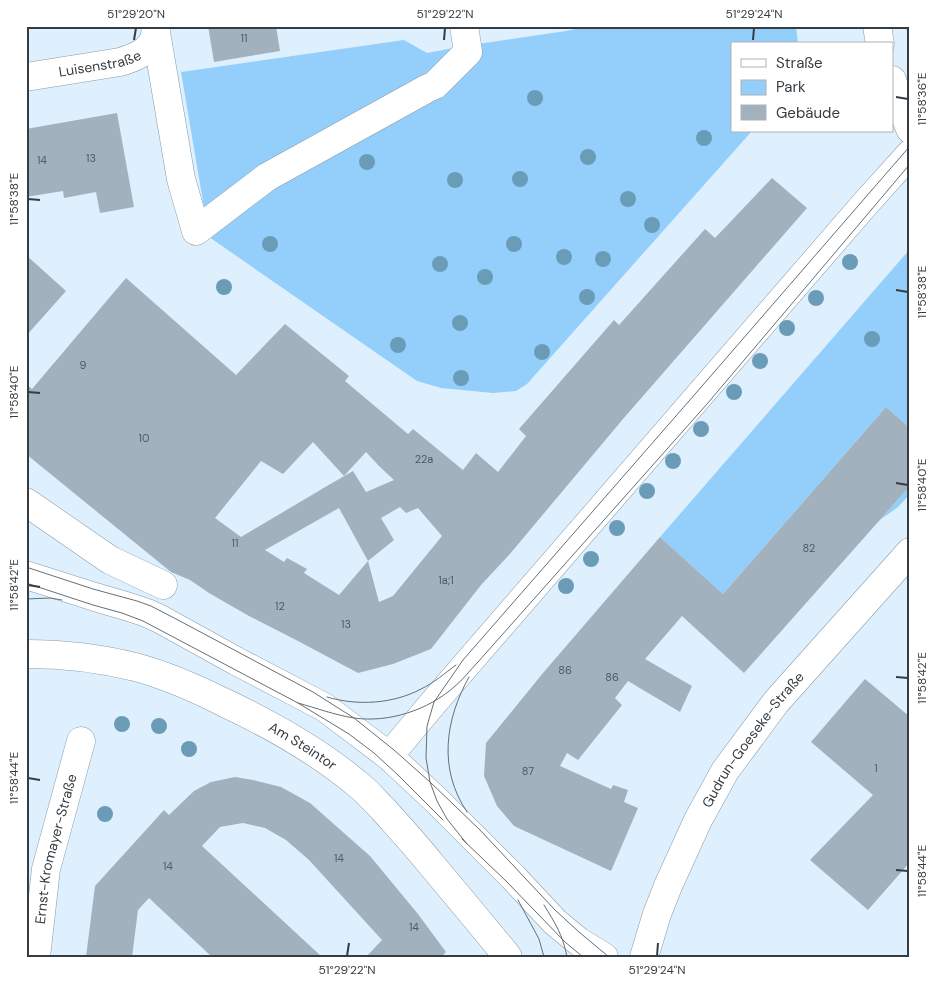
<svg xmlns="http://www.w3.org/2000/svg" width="936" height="983" font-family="'DM Sans',sans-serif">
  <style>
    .green { fill: #94cffb }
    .building { fill: #a1b2be; fill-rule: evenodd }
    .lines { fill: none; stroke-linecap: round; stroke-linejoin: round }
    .minor-casing { stroke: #8b9ba7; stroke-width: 29 }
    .minor { stroke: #fff; stroke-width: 28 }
    .tram { stroke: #656f76; stroke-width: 1 }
    .tree { fill: #6a9cb8 }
    .ticks { fill: none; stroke: #363d42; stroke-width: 2 }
    .labels { text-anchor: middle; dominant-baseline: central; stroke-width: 4.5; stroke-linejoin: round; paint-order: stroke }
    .number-label { font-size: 11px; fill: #515a61 }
    .street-label { font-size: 14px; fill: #363d42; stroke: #fff }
    .neatline { fill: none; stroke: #363d42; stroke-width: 2 }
    .ticks-label { font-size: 12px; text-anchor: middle; fill: #363d42 }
  </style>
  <rect width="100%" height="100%" fill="#def0fd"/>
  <g class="green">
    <polygon points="589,26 796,26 798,44 732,44 732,131 752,131 527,384 516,391 493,393 441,388 417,381 209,237 181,72 404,40 427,53 464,46 566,31"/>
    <polygon points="910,249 910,428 886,407 723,594 660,537"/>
    <polygon points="910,486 910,494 898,507 880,520"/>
  </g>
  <g class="building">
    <polygon points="208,26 276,26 280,51 214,62"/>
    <polygon points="906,26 910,26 910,41 908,39"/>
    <polygon points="117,113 134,207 100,213 96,192 64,198 63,191 26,197 26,129"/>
    <path d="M772 178 807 208 623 419 509 555 481 585 431 649 393 664 358 673 298 641 249 616 209 593 190 580 171 572 26 454V384L32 389 126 278 236 375 285 324 349 376 345 381 408 434 413 429 463 470 476 453 498 472 526 436 519 429 614 320 619 325 705 229 715 238ZM313 442 344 476 366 452 379 466 394 480 366 492 353 471 327 486 241 537 215 518 261 461 283 474ZM400 507 406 513 418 508 442 536 393 596 379 602 368 561 339 595 304 573 307 569 287 558 284 562 265 550 339 508 368 561 394 540 381 518Z"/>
    <polygon points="26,255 66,291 26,336"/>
    <polygon points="886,407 910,428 910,486 744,673 682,616 645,659 692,686 680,712 628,681 615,698 622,705 578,760 567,753 560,766 611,789 613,785 628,790 624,802 638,808 611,871 514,826 497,806 484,776 486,743 543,673 660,537 723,594"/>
    <polygon points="865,679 910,717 910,862 868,910 810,860 873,795 811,742"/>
    <polygon points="235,777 253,780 281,787 310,803 370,856 418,914 446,952 441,957 366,957 382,940 309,860 286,840 265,828 243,823 220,827 202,846 322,957 212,957 149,898 138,910 132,957 86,957 95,886 164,810 169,815 194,791 211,782"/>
  </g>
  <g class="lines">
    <defs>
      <g id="minor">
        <polyline points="877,26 880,44"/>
        <polyline points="156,32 181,179 196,231 267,177 428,88 435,85 468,52 464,26"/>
        <path id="s1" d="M26 77 120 62C137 57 159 48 155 26"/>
        <polyline points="892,80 910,129"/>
        <polyline points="26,502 110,560 163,585"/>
        <polyline points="26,575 95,597 129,607 147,613 160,619 236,661 324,707 389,756 437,801 513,877 555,922 578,941 604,957"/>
        <path id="s2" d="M26 654C63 654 99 658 135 667 166 675 195 688 223 702 272 725 320 752 361 787 369 794 376 802 383 809 399 827 415 844 430 863 456 894 482 925 508 957"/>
        <polyline points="389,756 434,702 865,204 910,154"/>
        <path id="s3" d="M36 957 46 869 81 741"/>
        <path id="s4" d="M644 957 657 914 668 886 698 820 725 771 776 702 910 552"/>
      </g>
    </defs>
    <use href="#minor" class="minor-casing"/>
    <use href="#minor" class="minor"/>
    <g class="tram">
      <polyline points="26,567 93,589 137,601 151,606 178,620 313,692 354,718 394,750 430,782 480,830 555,910 579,932 609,957"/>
      <polyline points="26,583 93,605 122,613 143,621 298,703 349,734 374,753 398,775 443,820"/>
      <polyline points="26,599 50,598 62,600"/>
      <path d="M327 697C357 706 393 704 421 689 434 683 445 673 456 665"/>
      <path d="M298 703C316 708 335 715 354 718 389 723 428 710 454 687 463 680 470 670 478 662L707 404 910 164"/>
      <path d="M467 812C438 769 445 720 469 677"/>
      <polyline points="462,839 506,881 565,942 583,957"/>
      <polyline points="467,844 447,819 437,801 430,782 426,758 427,726 434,702 463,660 696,393 910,146"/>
      <polyline points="518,900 539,939 544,957"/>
      <path d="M544 905C555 923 563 935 567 957"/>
    </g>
  </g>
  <g class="tree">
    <circle cx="535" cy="98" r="8"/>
    <circle cx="704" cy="138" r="8"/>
    <circle cx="588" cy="157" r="8"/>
    <circle cx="367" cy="162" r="8"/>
    <circle cx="520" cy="179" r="8"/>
    <circle cx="455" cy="180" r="8"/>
    <circle cx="628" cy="199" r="8"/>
    <circle cx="652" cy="225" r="8"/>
    <circle cx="270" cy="244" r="8"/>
    <circle cx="514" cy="244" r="8"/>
    <circle cx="564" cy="257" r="8"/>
    <circle cx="603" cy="259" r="8"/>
    <circle cx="850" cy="262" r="8"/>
    <circle cx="440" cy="264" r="8"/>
    <circle cx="485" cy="277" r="8"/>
    <circle cx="224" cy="287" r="8"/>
    <circle cx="587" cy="297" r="8"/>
    <circle cx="816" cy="298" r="8"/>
    <circle cx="460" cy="323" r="8"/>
    <circle cx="787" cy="328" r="8"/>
    <circle cx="872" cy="339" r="8"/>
    <circle cx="398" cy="345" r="8"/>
    <circle cx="542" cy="352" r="8"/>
    <circle cx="760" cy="361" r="8"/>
    <circle cx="461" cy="378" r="8"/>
    <circle cx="734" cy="392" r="8"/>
    <circle cx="701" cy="429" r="8"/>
    <circle cx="673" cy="461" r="8"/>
    <circle cx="647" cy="491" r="8"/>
    <circle cx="617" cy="528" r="8"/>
    <circle cx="591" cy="559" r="8"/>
    <circle cx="566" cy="586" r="8"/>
    <circle cx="122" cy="724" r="8"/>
    <circle cx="159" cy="726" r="8"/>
    <circle cx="189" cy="749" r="8"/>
    <circle cx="105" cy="814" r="8"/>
  </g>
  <path class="ticks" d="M134 40 136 28M444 40 445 28M753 40 754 28M896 97 908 99M28 199 40 200M896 290 908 292M28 392 40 393M896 483 908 485M28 585 40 587M896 677 908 678M28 778 40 780M896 870 908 871M347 956 349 943M657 956 658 943"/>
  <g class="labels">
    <g class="number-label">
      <text x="244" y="38">11</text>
      <text x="91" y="158">13</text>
      <text x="42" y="160">14</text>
      <text x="83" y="365">9</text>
      <text x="144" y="438">10</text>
      <text x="424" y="459">22a</text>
      <text x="235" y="543">11</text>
      <text x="809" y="548">82</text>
      <text x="446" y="580">1a;1</text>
      <text x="280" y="606">12</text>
      <text x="346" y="624">13</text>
      <text x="565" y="670">86</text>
      <text x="612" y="677">86</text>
      <text x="876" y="768">1</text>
      <text x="528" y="771">87</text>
      <text x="339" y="858">14</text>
      <text x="168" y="866">14</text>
      <text x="414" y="927">14</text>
    </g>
    <g class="street-label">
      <text stroke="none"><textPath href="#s1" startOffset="75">Luisenstraße</textPath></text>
      <text stroke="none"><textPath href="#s4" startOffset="245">Gudrun-Goeseke-Straße</textPath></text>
      <text stroke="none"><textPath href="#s2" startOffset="296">Am Steintor</textPath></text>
      <text stroke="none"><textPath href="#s3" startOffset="110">Ernst-Kromayer-Straße</textPath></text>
    </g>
  </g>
  <rect width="936" height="983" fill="none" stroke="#ffffff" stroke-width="55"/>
  <rect x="731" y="42" width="162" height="90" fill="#ffffff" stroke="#afb1b3"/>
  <rect x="741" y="59" width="25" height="8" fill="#ffffff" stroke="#afb1b3"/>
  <text x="776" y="68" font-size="15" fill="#363d42">Straße</text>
  <rect x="741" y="80" width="25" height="15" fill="#94cffb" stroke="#afb1b3"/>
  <text x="776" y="92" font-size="15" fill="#363d42">Park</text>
  <rect x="741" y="105" width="25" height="15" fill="#a1b2be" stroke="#afb1b3"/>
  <text x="776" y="118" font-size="15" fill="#363d42">Gebäude</text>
  <rect x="28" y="28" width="880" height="928" class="neatline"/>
  <g class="ticks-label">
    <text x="136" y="18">51°29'20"N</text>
    <text x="445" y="18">51°29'22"N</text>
    <text x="754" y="18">51°29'24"N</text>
    <text transform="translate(922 99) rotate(-90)" y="4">11°58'36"E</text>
    <text transform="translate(14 199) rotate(-90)" y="4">11°58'38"E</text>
    <text transform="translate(922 292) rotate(-90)" y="4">11°58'38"E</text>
    <text transform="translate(14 392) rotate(-90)" y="4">11°58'40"E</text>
    <text transform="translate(922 485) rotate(-90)" y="4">11°58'40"E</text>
    <text transform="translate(14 585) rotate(-90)" y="4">11°58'42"E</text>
    <text transform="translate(922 678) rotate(-90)" y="4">11°58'42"E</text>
    <text transform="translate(14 778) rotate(-90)" y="4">11°58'44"E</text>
    <text transform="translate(922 871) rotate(-90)" y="4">11°58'44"E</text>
    <text x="347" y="974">51°29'22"N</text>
    <text x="657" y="974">51°29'24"N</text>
  </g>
</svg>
